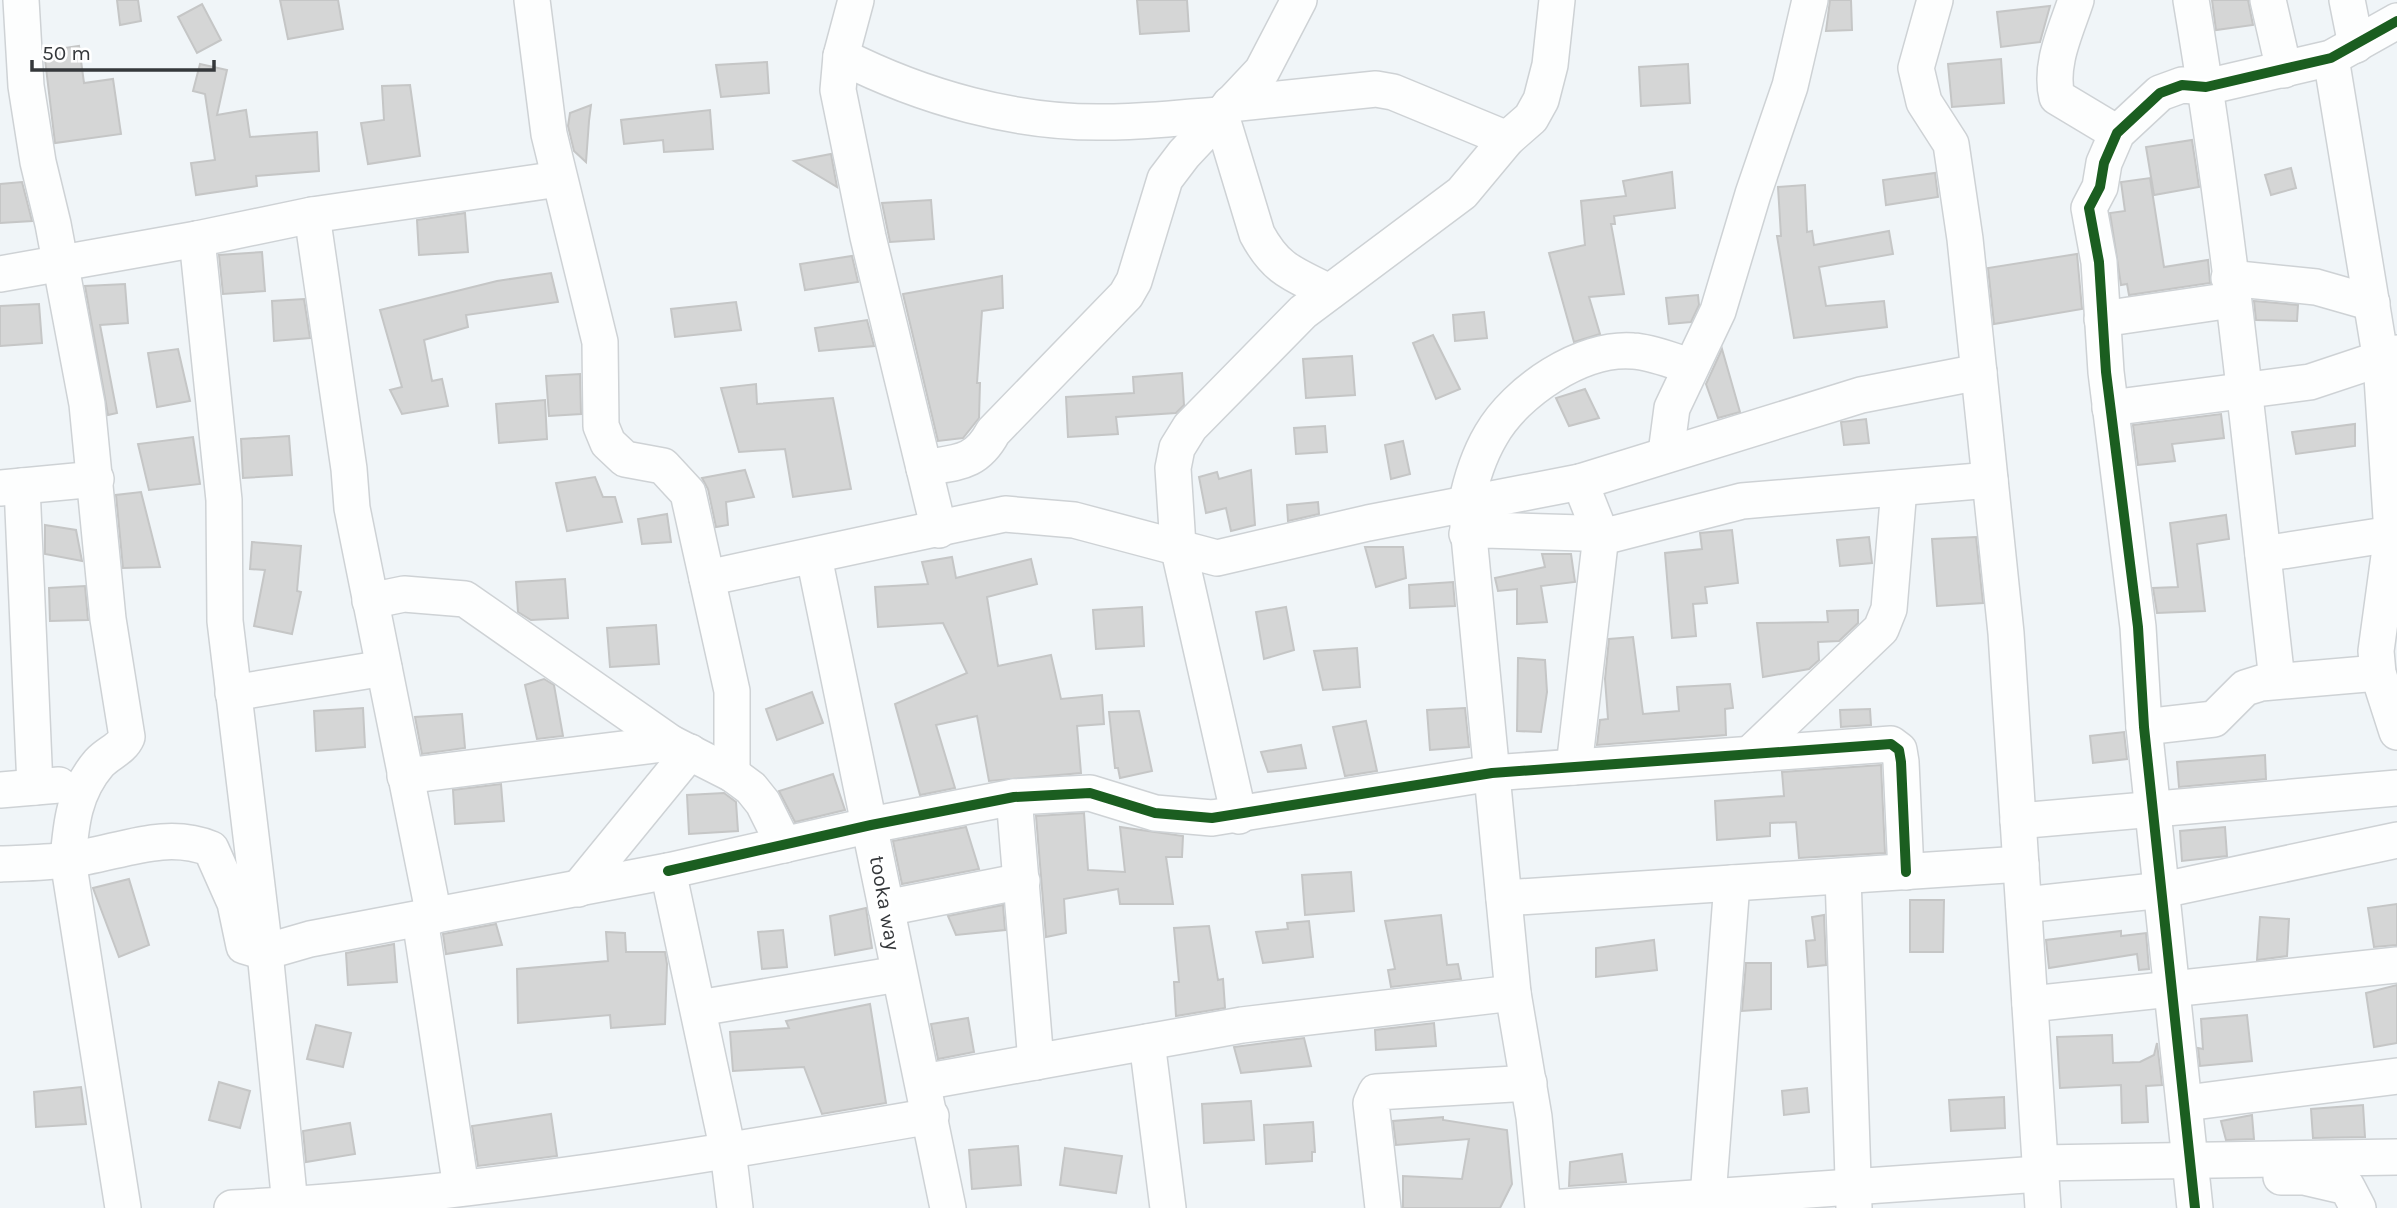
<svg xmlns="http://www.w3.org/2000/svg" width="2397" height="1208" font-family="Karla,sans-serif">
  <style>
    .building { fill: #d5d6d6; stroke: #c5c6c6; stroke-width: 2 }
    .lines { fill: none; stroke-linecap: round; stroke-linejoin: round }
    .minor-casing { stroke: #ced2d5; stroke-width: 38 }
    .minor { stroke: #fdfefe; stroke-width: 35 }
    .cycleway-casing { stroke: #fff; stroke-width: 15 }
    .cycleway { stroke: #1b5e20; stroke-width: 10 }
    .labels { text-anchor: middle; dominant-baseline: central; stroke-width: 6; stroke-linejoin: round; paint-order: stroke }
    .street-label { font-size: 21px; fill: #35383b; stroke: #fff }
  </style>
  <rect width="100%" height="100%" fill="#f0f5f8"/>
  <g class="building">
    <polygon points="117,0 138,0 141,21 120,25"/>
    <polygon points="280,0 338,0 343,29 288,39"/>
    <polygon points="1137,0 1187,0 1189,31 1140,34"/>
    <polygon points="1830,0 1851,0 1852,30 1826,31"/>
    <polygon points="2212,0 2248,0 2253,25 2216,30"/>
    <polygon points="202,4 221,40 197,53 178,17"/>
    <polygon points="2050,6 2040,42 2001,47 1997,12"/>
    <polygon points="79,46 84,83 113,79 121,134 55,143 44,51"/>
    <polygon points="2001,59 2004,103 1952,107 1948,64"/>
    <polygon points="767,62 769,93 721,97 716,65"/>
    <polygon points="200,64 227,70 217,115 246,110 250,137 317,132 319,171 256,176 257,186 196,195 191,163 215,160 205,94 193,91"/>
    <polygon points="1688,64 1690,103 1641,106 1639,67"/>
    <polygon points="410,85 420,156 368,164 361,123 384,120 382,86"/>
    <polygon points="591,105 589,121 586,162 574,151 568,126 570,113"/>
    <polygon points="710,110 713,149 664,152 663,140 624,144 621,120"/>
    <polygon points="2192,140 2199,187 2154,195 2146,147"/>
    <polygon points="831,154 837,187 794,161"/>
    <polygon points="2291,168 2296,188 2271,195 2265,175"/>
    <polygon points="1672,172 1675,208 1614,216 1615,224 1611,224 1624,294 1589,297 1600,334 1574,342 1549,253 1585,245 1581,201 1626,196 1623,181"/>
    <polygon points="1935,173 1938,197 1886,205 1883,180"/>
    <polygon points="2150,178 2164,267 2208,260 2210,283 2129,295 2127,284 2121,285 2110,213 2125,211 2121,182"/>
    <polygon points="22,182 32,221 0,223 0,184"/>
    <polygon points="1805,185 1807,232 1812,231 1814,245 1889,231 1893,254 1819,267 1826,306 1884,301 1887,327 1794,338 1777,236 1781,236 1778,187"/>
    <polygon points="931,200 934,239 890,242 882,203"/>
    <polygon points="465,213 468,252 419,255 417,220"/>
    <polygon points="262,252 265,291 223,294 219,255"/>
    <polygon points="2077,254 2082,309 1994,324 1988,268"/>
    <polygon points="852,256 858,282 805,290 800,264"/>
    <polygon points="551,273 558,302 466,315 468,327 424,340 432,381 442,379 448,406 402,414 390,390 402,387 380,310 497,281"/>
    <polygon points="1002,276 1003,308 982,311 977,383 980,383 979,418 963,438 938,441 903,294"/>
    <polygon points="125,284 128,323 100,325 117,413 108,415 85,286"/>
    <polygon points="1698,295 1699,305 1691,322 1669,324 1666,298"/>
    <polygon points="304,299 310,338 274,341 272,301"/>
    <polygon points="2254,301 2298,305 2297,321 2256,320"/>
    <polygon points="736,302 741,330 675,337 671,309"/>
    <polygon points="39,304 42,343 0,346 0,306"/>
    <polygon points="1484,312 1487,338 1455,341 1453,315"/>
    <polygon points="867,320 874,346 819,351 815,328"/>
    <polygon points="1433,335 1460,389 1436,399 1413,343"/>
    <polygon points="178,349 190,401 157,407 148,353"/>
    <polygon points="1722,349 1740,412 1718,418 1706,384"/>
    <polygon points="1352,356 1355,395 1306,398 1303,359"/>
    <polygon points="1182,373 1184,405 1176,413 1116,417 1118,434 1068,437 1066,397 1134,393 1133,377"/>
    <polygon points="580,374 581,414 549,416 546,376"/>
    <polygon points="756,384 757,404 833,398 851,489 793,497 785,449 739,452 721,388"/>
    <polygon points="1585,389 1599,418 1569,426 1556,398"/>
    <polygon points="545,400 547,439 499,443 496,404"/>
    <polygon points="2221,414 2224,438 2172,444 2175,461 2138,465 2133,425"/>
    <polygon points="1866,419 1869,443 1844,445 1841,422"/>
    <polygon points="2355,424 2355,446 2296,454 2292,432"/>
    <polygon points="1325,426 1327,452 1296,454 1294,428"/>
    <polygon points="289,436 292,475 243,478 241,439"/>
    <polygon points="193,437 200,484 149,490 138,444"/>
    <polygon points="1403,441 1410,474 1391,479 1385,445"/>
    <polygon points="745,470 754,497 726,502 728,525 716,527 708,489 702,478"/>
    <polygon points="1251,470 1255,525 1231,531 1226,508 1206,513 1199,477 1217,472 1219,479"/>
    <polygon points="595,477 603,497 615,497 622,522 567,531 556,483"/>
    <polygon points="141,492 160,567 123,568 116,495"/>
    <polygon points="1318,502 1319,514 1288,521 1287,505"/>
    <polygon points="667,514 671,542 642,544 638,519"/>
    <polygon points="2226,515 2229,539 2197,544 2205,611 2157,613 2153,588 2178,587 2170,523"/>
    <polygon points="45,525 76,530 82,561 45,554"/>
    <polygon points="1732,530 1738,583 1705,587 1707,603 1693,604 1696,636 1672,638 1665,553 1702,549 1700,533"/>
    <polygon points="1869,537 1872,563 1840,566 1837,540"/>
    <polygon points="1976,537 1983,603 1937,606 1932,539"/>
    <polygon points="252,542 301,546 297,591 301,592 292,634 254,626 265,570 250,569"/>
    <polygon points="1365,547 1403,547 1406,578 1376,587"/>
    <polygon points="1542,554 1571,554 1575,582 1541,586 1547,622 1517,624 1517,589 1498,591 1495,578 1545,567"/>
    <polygon points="952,557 956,578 1031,559 1037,584 987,597 998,666 1051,655 1061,699 1102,695 1104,724 1077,726 1081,773 989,781 977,716 936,725 955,788 920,795 895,704 967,673 943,623 878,627 875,587 928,584 922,562"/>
    <polygon points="565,579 568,618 531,620 518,612 516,582"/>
    <polygon points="1453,582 1455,606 1410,608 1409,585"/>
    <polygon points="85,586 88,620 50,621 49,588"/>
    <polygon points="1142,607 1144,646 1096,649 1093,610"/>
    <polygon points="1286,607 1294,650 1264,659 1256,612"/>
    <polygon points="1858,610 1858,623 1839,641 1818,642 1819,660 1809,669 1763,677 1757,623 1828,622 1827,611"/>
    <polygon points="656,625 659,664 610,667 607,628"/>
    <polygon points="1633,637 1643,714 1679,711 1677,687 1730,684 1733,708 1725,709 1726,735 1597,745 1600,720 1608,719 1605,679 1609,639"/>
    <polygon points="1357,648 1360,687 1323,690 1314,651"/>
    <polygon points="1518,658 1545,660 1547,692 1541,732 1517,731"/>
    <polygon points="544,679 554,685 563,736 537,739 525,685"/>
    <polygon points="812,692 823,723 777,740 766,709"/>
    <polygon points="363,708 365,747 316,751 314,711"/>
    <polygon points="1465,708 1469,747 1430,750 1427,710"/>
    <polygon points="1870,709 1871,725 1841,727 1840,710"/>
    <polygon points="1139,711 1152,771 1120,778 1118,768 1115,768 1109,712"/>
    <polygon points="462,714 465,748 422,754 415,717"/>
    <polygon points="1366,721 1377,771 1345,776 1333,727"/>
    <polygon points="2124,732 2127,759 2093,763 2090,736"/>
    <polygon points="1301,745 1306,768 1268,772 1261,752"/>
    <polygon points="2265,755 2266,779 2179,787 2177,762"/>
    <polygon points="1881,765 1885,853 1799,858 1796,822 1770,823 1770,836 1717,840 1715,801 1784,796 1782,772"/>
    <polygon points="833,774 845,810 795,822 779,791"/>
    <polygon points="501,784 504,821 455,824 453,790"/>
    <polygon points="724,793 736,802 738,831 689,834 687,795"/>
    <polygon points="1084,813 1088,870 1125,872 1120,827 1183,836 1182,857 1166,857 1173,904 1120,904 1118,889 1064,899 1066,933 1046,937 1036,816"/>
    <polygon points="966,827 979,869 902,884 893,841"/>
    <polygon points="2225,827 2227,856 2182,861 2180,831"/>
    <polygon points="1351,872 1354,911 1305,915 1302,875"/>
    <polygon points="129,879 149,945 119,957 93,888"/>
    <polygon points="1910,900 1944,900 1943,952 1910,952"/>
    <polygon points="2397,904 2397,945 2374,947 2368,908"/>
    <polygon points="1003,905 1005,930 956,935 948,916"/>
    <polygon points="866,908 872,948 835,955 830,916"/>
    <polygon points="1441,915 1447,965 1458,964 1461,979 1391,987 1388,970 1395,969 1385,921"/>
    <polygon points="1824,915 1826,965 1808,967 1806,941 1815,940 1812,917"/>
    <polygon points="2260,917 2289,919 2287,956 2257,960"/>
    <polygon points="1309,921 1313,957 1263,963 1256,932 1288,929 1287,923"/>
    <polygon points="496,924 502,945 446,954 443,934"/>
    <polygon points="1209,926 1218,980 1223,979 1225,1008 1176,1016 1174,982 1179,982 1174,928"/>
    <polygon points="783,930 787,967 762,969 758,932"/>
    <polygon points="2121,931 2121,936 2146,933 2149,969 2139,970 2137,954 2049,968 2046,940"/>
    <polygon points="606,932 625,933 626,952 665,952 667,964 665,1024 611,1028 610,1015 518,1023 517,969 608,961"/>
    <polygon points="1654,940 1657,970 1596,977 1596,948"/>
    <polygon points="394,944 397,982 348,985 346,953"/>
    <polygon points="1746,963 1771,963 1771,1009 1742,1011"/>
    <polygon points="2397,985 2397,1043 2374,1047 2366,993"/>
    <polygon points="870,1004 886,1103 822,1114 804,1067 733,1071 730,1032 789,1028 786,1021"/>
    <polygon points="2247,1015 2252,1061 2200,1066 2198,1048 2203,1049 2201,1019"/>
    <polygon points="968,1018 974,1052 938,1059 931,1024"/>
    <polygon points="1434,1023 1436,1046 1376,1050 1375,1030"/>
    <polygon points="316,1025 351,1033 343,1067 307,1059"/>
    <polygon points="2112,1035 2113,1063 2140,1062 2154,1055 2157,1043 2162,1085 2146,1086 2148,1122 2122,1123 2121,1085 2060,1088 2057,1037"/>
    <polygon points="1304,1038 1311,1066 1241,1073 1234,1047"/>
    <polygon points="219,1082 250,1091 240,1128 209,1120"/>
    <polygon points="81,1087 86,1124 36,1127 34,1092"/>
    <polygon points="1807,1088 1809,1112 1784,1115 1782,1091"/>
    <polygon points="2004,1097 2005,1128 1951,1131 1949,1100"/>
    <polygon points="1251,1101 1254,1140 1204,1143 1202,1104"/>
    <polygon points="2363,1105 2365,1137 2313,1138 2311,1109"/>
    <polygon points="551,1114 557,1156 478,1166 472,1126"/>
    <polygon points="2252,1115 2254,1139 2226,1140 2221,1121"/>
    <polygon points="1443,1117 1443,1120 1507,1130 1512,1184 1500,1208 1403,1208 1403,1176 1462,1179 1469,1139 1396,1145 1393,1121"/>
    <polygon points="1313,1122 1315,1152 1312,1152 1312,1161 1266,1164 1264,1125"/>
    <polygon points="350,1123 355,1154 306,1162 303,1131"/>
    <polygon points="1018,1146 1021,1185 972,1189 969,1150"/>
    <polygon points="1065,1148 1122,1156 1116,1193 1060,1185"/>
    <polygon points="1622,1154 1626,1182 1569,1186 1570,1162"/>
  </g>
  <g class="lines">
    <defs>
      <g id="minor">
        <path d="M21 0 26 86 38 162 53 224 87 404 108 619 127 737C122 749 108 753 99 763 74 792 71 823 68 860L123 1208"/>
        <polyline points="532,0 549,134 600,342 601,426 608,443 625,459 663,466 688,493 732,691 732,774"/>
        <polyline points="856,0 841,56 838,90 868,237 939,530"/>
        <polyline points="1935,0 1916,68 1924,102 1951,144 1965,239 2006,633 2043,1208"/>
        <path d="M2076 0C2066 31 2049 64 2057 97L2117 133"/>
        <path d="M2191 0C2229 225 2251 454 2277 680"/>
        <polyline points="2268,0 2284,70"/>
        <polyline points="2347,0 2356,45"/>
        <path d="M841 56C922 97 1016 124 1108 122 1146 122 1183 117 1221 115L1257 234C1277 271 1294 274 1329 292"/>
        <polyline points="1230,104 1376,89 1393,92 1507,139"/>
        <polyline points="312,215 349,469 352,508 434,916"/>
        <polyline points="197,239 224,500 225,621 265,952 290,1205"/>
        <polyline points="0,274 197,239 312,215 559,179"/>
        <polyline points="2229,278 2316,287 2372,303"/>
        <polyline points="2102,319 2232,300"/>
        <polyline points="2110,408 2310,382 2397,353"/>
        <polyline points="1666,453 1672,408 1718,311 1753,194 1790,86 1810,0"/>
        <path d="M924 468C957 462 976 464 993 432L1126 295 1134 281 1165 179 1184 154 1262 71 1299 0"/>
        <polyline points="22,486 35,787"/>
        <polyline points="0,488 96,479"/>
        <polyline points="2397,533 2392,534 2376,651 2378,673 2397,732"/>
        <polyline points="1467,534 1485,530 1614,534 1742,501 1990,480"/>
        <polyline points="2263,554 2392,534 2381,361 2331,58"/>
        <polyline points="814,557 948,1208"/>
        <polyline points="707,578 1005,514 1074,520 1217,558 1368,523 1580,482 1861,395 1979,372"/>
        <polyline points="370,601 404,594 465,599 671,743 732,774 751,788 763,803 784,845"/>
        <polyline points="233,693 384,668"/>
        <polyline points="2144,727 2214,719 2245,688 2261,683 2378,673"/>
        <polyline points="1750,754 1881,629 1889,609 1899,488"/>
        <polyline points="1574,767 1601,535 1580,482"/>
        <polyline points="405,776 671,743"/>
        <polyline points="0,790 59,785"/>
        <polyline points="1014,797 1036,1062"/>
        <polyline points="1239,816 1178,546 1173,468 1177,448 1190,427 1303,312 1462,193 1507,139 1531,118 1541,100 1550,65 1557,0"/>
        <polyline points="2018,821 2397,788"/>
        <path d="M0 864C22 863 44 863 66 860 115 855 163 829 211 849L235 903 244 946 265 952 310 939 668 871 728 1151 735 1208"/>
        <polyline points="668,871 871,825 1014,797 1090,793 1155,813 1212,818 1492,773 1891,744 1899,750 1901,762 1906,872"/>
        <polyline points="1843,876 1854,1208"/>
        <polyline points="578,889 690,752"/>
        <polyline points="1504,898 2021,864"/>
        <polyline points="2024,905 2163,890 2397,840"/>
        <polyline points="886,908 1022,881"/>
        <polyline points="420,919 461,1188"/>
        <polyline points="2030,1004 2397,965"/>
        <polyline points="699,1008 898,974"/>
        <polyline points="1147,1042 1168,1208"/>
        <polyline points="923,1082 1242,1025 1513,993"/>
        <polyline points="2186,1103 2397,1076"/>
        <polyline points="2040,1163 2397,1157"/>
        <polyline points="2281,1177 2304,1177 2347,1187 2358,1208"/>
        <polyline points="1708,1197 1732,883"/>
        <path d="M232 1208C466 1197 700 1156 931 1116"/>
        <polyline points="1383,1208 1371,1103 1376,1092 1529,1083"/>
        <path d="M1543 1208 1534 1117 1513 993 1466 505C1471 480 1478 457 1491 435 1516 391 1582 347 1633 351 1652 352 1672 361 1690 366"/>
        <polyline points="1549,1208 2040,1174"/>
        <polyline points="2195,1208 2144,727 2138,627 2106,372 2099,262 2089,208 2100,187 2104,163 2117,133 2160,93 2182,85 2206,87 2331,58 2397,21"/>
      </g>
    </defs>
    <use href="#minor" class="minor-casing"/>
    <use href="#minor" class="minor"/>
    <defs>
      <g id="cycleway">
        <polyline points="668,871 871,825 1014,797 1090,793 1155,813 1212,818 1492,773 1891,744 1899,750 1901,762 1906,872"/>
        <polyline points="2195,1208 2144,727 2138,627 2106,372 2099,262 2089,208 2100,187 2104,163 2117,133 2160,93 2182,85 2206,87 2331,58 2397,21"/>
      </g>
    </defs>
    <use href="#cycleway" class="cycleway-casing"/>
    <use href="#cycleway" class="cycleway"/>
  </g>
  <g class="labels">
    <g class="street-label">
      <text transform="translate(885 903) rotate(80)">tooka way</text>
    </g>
  </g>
  <path d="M32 60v10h182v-10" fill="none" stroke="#35383b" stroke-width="3.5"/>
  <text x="42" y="60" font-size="21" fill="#35383b" stroke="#ffffff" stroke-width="5" paint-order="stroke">50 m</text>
</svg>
